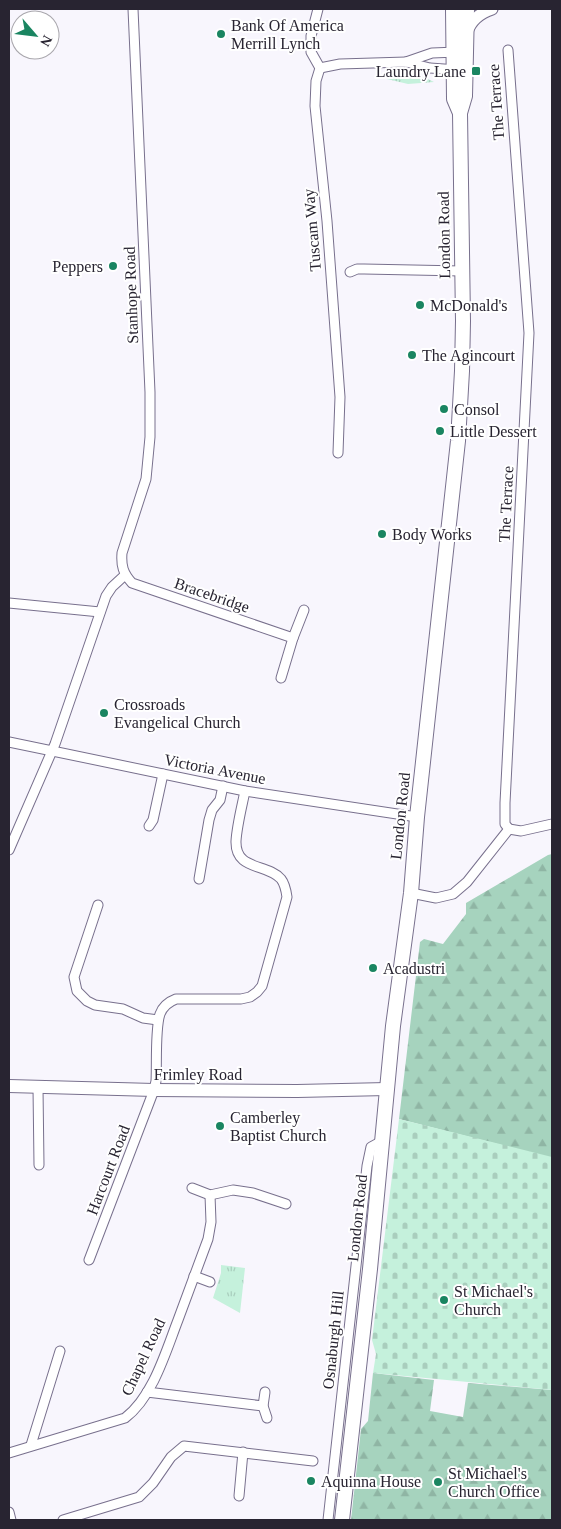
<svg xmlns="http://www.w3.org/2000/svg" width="561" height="1529" font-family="Georgia,serif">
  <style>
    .grass { fill: url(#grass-tufts) }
    .forest { fill: url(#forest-firs) }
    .cemetery { fill: url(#cemetery-stones) }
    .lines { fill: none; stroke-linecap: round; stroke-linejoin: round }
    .minor-casing { stroke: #78708d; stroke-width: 11 }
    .tertiary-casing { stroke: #78708d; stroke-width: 13 }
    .secondary-casing { stroke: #78708d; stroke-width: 14 }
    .primary-casing { stroke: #78708d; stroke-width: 16 }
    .minor { stroke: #fff; stroke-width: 9 }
    .tertiary { stroke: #fff; stroke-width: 11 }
    .secondary { stroke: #fff; stroke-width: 12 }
    .primary { stroke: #fff; stroke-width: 14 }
    .poi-dot { fill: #1a8561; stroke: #fff; stroke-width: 2 }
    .labels { text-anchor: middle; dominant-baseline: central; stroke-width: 4; stroke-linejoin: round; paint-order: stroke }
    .poi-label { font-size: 16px; fill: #282431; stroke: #fff; text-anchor: start }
    .street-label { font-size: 16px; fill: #282431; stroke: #fff }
  </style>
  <defs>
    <pattern id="grass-tufts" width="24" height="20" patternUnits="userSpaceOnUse" patternTransform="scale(1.25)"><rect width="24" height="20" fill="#c5f1dc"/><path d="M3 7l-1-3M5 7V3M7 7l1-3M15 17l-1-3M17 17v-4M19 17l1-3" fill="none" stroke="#a9cebd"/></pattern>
    <pattern id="forest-firs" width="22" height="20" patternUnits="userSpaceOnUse" patternTransform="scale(1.25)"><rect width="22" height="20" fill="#a6d3be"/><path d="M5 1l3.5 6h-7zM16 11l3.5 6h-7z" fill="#8fb5a4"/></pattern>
    <pattern id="cemetery-stones" width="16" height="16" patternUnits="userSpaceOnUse" patternTransform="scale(1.25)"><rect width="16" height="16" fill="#c5f1dc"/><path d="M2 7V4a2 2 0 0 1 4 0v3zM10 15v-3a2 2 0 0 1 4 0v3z" fill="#a9cebd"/></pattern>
  </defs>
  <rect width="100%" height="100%" fill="#f8f6fd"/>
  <g class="grass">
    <polygon points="387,75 424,77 434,82 408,84 387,79"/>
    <polygon points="221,1265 245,1268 240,1313 213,1298 221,1273"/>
  </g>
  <g class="forest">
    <polygon points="552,854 552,1158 399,1119 420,942 424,939 443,944 466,914 466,903 548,855"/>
    <polygon points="373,1373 434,1380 430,1411 463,1417 468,1383 552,1390 552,1520 351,1520 361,1429 368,1421"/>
  </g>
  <polygon class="cemetery" points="399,1119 552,1157 552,1390 373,1373 376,1354 372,1340"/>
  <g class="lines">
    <defs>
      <g id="minor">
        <path d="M133 9 150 392V437L146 479 122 553C121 566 123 573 132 583L293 638"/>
        <polyline points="318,9 311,36 311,52 320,68 316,81 315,106 327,221 340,397 338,453"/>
        <polyline points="508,50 529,333 505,803 505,824 509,829"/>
        <polyline points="406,62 432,53 457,52"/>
        <polyline points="320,68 340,64 406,62 430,68 458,70"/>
        <polyline points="350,272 357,269 364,269 462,271"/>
        <polyline points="9,603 100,612"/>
        <polyline points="281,678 293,638 304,610"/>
        <polyline points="9,742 245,791 417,817"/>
        <polyline points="149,826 153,820 163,774"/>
        <polyline points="509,829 521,831 552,824"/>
        <polyline points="9,850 55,744 106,596 112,587 125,575"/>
        <polyline points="199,879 209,820 212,810 220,800 223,786"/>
        <polyline points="411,893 436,898 453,894 467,882 509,829"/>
        <polyline points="98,905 74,977 77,991 87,1001 95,1005 123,1009 143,1018 158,1020"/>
        <polyline points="38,1088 39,1165"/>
        <polyline points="192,1188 210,1195 233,1190 253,1193 286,1204"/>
        <path d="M89 1260 154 1090 156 1081C157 1064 155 1028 160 1014 163 1006 168 1002 176 999H241L250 997 257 992 262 986 287 897C286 890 285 884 281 879 267 863 235 871 236 841 237 825 242 806 245 791"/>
        <polyline points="194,1276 210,1282"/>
        <polyline points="147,1392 263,1406"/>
        <polyline points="265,1392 263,1406 267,1418"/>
        <polyline points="31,1445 60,1351"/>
        <path d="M9 1453 125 1418C153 1397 166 1351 178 1320 188 1293 198 1266 208 1239L211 1222 210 1195"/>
        <polyline points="239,1496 243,1452"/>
        <polyline points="9,1512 11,1520"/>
        <polyline points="63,1520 139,1497 153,1483 171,1457 184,1446 313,1461"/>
        <polyline points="328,1520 367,1166 371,1147 382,1141"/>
      </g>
      <path id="tertiary" d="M467 32C471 20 480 13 492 9"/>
      <polyline id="secondary" points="9,1086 154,1090 297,1091 387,1089"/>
      <g id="primary">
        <polyline points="453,9 454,99 460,113"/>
        <polyline points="342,1520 370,1269 393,1026 411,893 417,817 458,441 462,371 463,321 460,113 465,96 467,9"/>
      </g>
    </defs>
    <use href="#minor" class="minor-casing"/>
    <use href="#tertiary" class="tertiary-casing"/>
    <use href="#secondary" class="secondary-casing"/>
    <use href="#primary" class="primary-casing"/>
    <use href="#minor" class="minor"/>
    <use href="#tertiary" class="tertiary"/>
    <use href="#secondary" class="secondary"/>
    <use href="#primary" class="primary"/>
  </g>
  <g class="poi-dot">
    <circle cx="221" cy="34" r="5"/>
    <rect x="471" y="66" width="10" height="10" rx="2.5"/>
    <circle cx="113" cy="266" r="5"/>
    <circle cx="420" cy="305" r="5"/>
    <circle cx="412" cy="355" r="5"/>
    <circle cx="444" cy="409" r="5"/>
    <circle cx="440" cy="431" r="5"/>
    <circle cx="382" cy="534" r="5"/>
    <circle cx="104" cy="713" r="5"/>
    <circle cx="373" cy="968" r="5"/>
    <circle cx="220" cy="1126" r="5"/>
    <circle cx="444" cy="1300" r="5"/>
    <circle cx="311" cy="1481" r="5"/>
    <circle cx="438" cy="1482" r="5"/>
  </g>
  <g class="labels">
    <g class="poi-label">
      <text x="231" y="25">Bank Of America<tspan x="231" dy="18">Merrill Lynch</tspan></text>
      <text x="466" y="71" text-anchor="end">Laundry Lane</text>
      <text x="103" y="266" text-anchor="end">Peppers</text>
      <text x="430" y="305">McDonald's</text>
      <text x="422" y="355">The Agincourt</text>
      <text x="454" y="409">Consol</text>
      <text x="450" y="431">Little Dessert</text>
      <text x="392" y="534">Body Works</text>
      <text x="114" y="704">Crossroads<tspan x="114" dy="18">Evangelical Church</tspan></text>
      <text x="383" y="968">Acadustri</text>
      <text x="230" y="1117">Camberley<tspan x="230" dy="18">Baptist Church</tspan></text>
      <text x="454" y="1291">St Michael's<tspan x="454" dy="18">Church</tspan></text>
      <text x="448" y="1473">St Michael's<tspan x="448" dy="18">Church Office</tspan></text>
      <text x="321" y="1481">Aquinna House</text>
    </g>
    <g class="street-label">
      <text transform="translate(496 102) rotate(-94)">The Terrace</text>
      <text transform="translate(312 230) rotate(-95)">Tuscam Way</text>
      <text transform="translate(444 235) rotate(-91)">London Road</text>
      <text transform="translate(131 295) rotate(-92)">Stanhope Road</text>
      <text transform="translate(506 504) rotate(-87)">The Terrace</text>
      <text transform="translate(212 595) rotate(19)">Bracebridge</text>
      <text transform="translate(215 769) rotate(11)">Victoria Avenue</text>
      <text transform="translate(400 816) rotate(-84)">London Road</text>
      <text x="198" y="1074">Frimley Road</text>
      <text transform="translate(108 1170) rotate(-69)">Harcourt Road</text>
      <text transform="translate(357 1218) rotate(-84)">London Road</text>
      <text transform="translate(333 1340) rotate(-84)">Osnaburgh Hill</text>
      <text transform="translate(143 1357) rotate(-65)">Chapel Road</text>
    </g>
  </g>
  <rect width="561" height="1529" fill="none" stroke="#282431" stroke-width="20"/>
  <g transform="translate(35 35) rotate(118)"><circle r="24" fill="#ffffff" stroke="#a9a7ad"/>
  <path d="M0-4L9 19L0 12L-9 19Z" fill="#1a8561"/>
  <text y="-8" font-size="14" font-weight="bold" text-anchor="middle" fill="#282431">N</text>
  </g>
</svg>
